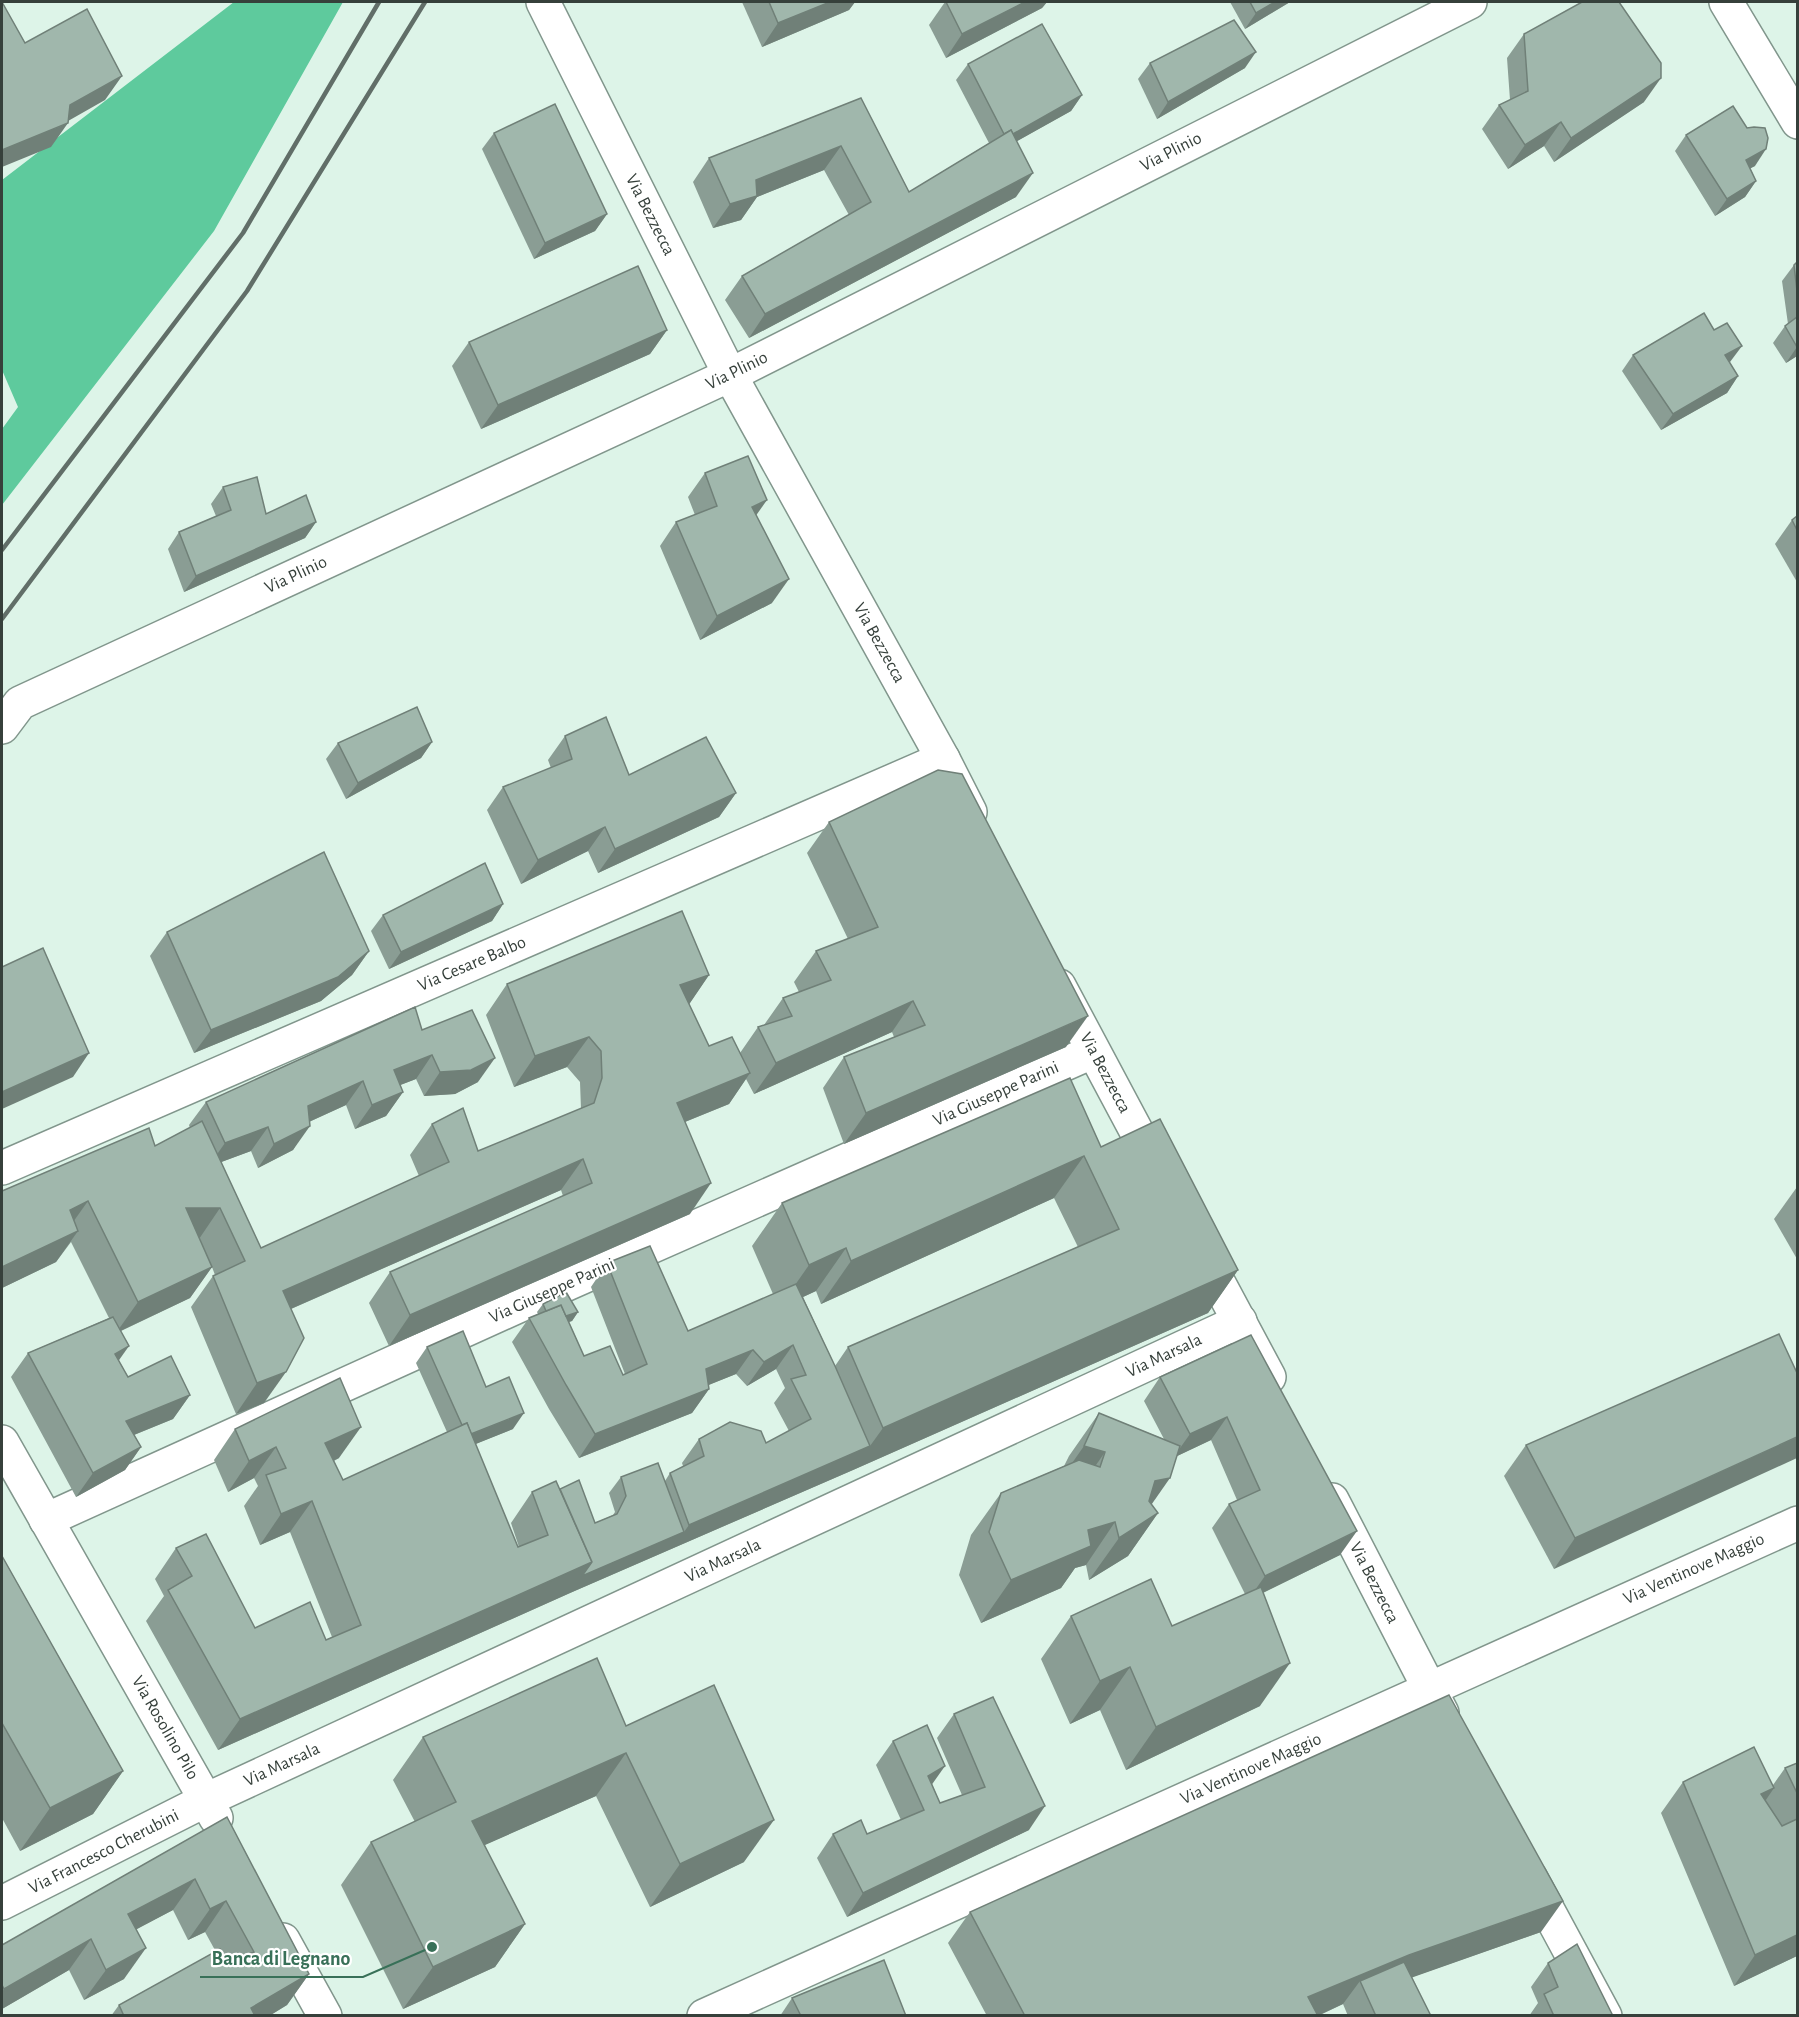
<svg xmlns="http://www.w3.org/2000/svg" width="1799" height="2017" font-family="'Alegreya Sans',sans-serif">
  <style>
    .forest { fill: #5eca9d }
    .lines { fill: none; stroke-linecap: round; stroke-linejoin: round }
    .minor-casing { stroke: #81968c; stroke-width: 36 }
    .tertiary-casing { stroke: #81968c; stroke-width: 36 }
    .minor { stroke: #fff; stroke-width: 33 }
    .tertiary { stroke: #fff; stroke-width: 33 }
    .rail { stroke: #616e68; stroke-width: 4.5 }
    .wall { fill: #8a9d94; fill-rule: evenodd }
    .shaded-wall { fill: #708078 }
    .building { fill: #a0b7ac; stroke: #708078; stroke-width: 1.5 }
    .labels { text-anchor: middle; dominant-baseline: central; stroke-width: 4.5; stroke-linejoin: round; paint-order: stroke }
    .street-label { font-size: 18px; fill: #36403b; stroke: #fff }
    .leader { fill: none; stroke: #387058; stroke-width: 2 }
    .callout-dot { fill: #387058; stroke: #fff; stroke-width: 2 }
    .callout-label { font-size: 20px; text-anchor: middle; font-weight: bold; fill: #387058; stroke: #fff; stroke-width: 4.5; stroke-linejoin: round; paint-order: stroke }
  </style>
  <rect width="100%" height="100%" fill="#ddf4e8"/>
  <polygon class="forest" points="234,2 343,2 214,231 2,505 2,429 18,407 2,370 2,180"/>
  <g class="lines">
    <defs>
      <g id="minor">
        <polyline points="543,2 730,375 943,759 970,812"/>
        <polyline points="2,727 20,703 730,375 1470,2"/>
        <polyline points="1059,986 1156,1168"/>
        <polyline points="2,1168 943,759"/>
        <polyline points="1201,1250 1269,1377"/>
        <polyline points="2,1442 216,1818"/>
        <polyline points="1332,1500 1442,1713"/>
        <polyline points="46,1520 569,1283 1092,1052"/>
        <polyline points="1530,1877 1605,2016"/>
        <polyline points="2,1903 206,1800 1240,1321"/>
        <polyline points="283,1940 325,2016"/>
      </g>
      <g id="tertiary">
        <polyline points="1726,2 1798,122"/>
        <polyline points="704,2016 1798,1523"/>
      </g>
    </defs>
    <use href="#minor" class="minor-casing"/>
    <use href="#tertiary" class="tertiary-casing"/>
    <use href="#minor" class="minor"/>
    <use href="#tertiary" class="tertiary"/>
    <g class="rail">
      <polyline points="2,550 243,233 379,2"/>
      <polyline points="2,619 247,291 425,2"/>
    </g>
  </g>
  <g class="wall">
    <polygon points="742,2 855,2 849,10 762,47"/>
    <polygon points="945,2 1047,2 1042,8 946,58 929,25"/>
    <polygon points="1230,2 1290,2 1245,29"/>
    <polygon points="1524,34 1644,102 1554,162 1544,146 1508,169 1482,129 1499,105 1510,100 1507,58"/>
    <polygon points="1150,63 1245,68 1157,119 1138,79"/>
    <polygon points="968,64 1082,95 1071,111 1017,141 1016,197 749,338 725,300 742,276 849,215 824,170 757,197 741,220 713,228 693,182 709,158 861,98 909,192 989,143 956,80"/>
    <polygon points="494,133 607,214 595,231 534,259 482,149"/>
    <polygon points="1686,135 1755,166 1750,168 1756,181 1745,197 1715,216 1675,151"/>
    <polygon points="1797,262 1797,356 1786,363 1773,343 1785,326 1788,324 1782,281 1794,265"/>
    <polygon points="667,330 650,354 481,429 452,366 469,342"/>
    <polygon points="1633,355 1730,362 1729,363 1738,376 1727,393 1661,430 1622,371"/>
    <polygon points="705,473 756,515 772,603 700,640 660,546 676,522 695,515 688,497"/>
    <polygon points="223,487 266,514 316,522 305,538 184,592 168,549 179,532 216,516 211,504"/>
    <polygon points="1797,516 1797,582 1775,544 1792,520"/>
    <polygon points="565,736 629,775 736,793 719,817 598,873 588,851 521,884 487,810 503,787 551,768 548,760"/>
    <polygon points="432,742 421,758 346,799 326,759 338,743"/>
    <polygon points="829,822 1066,1047 844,1144 823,1088 844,1057 894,1037 892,1032 754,1094 746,1079 729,1104 685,1122 690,1214 389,1346 369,1303 390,1272 563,1196 561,1190 291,1309 264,1403 236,1414 191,1307 213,1276 215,1275 212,1267 190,1298 121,1331 119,1361 128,1377 190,1395 173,1419 134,1435 141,1447 125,1470 76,1497 11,1377 28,1353 109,1318 71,1242 56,1262 2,1288 2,1191 155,1146 190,1128 189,1125 206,1102 422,1030 478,1082 455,1094 424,1096 416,1079 400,1085 403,1092 386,1116 355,1129 346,1105 309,1122 293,1150 258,1168 251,1151 221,1162 261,1248 419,1176 410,1155 432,1124 478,1151 581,1109 580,1082 567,1067 514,1087 486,1015 507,984 709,975 689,1004 709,1046 740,1053 758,1027 764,1025 783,998 799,992 794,982 816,951 848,939 807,853"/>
    <polygon points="503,904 492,921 389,969 371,931 383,915"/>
    <polygon points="167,932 369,951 352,975 321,1001 194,1053 150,956"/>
    <path d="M1101 1147 1238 1270 1208 1313 853 1470 570 1593 218 1750 146 1621 164 1596 155 1579 176 1548 255 1628 326 1640 332 1637 290 1532 260 1545 244 1506 258 1486 254 1478 228 1492 214 1460 235 1429 339 1458 334 1461 343 1480 447 1432 416 1363 427 1347 486 1387 513 1429 475 1444 518 1547H519L511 1523 532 1492 560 1489 595 1523 613 1515 615 1512 609 1493 621 1477 665 1481 670 1473 683 1466 682 1463 699 1439 766 1443 789 1431 774 1403 785 1388 776 1369 747 1386 736 1374 708 1385 709 1389 692 1413 579 1458 549 1409 512 1342 529 1318 538 1314 537 1312 543 1304 578 1312 572 1321 569 1322 584 1356 623 1375 625 1374 591 1287 607 1263 688 1331 773 1294 752 1246 782 1203ZM1054 1198 1078 1247 848 1347 835 1366 803 1297 816 1291 821 1304Z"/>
    <polygon points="1797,1187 1797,1259 1774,1219"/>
    <polygon points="1251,1335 1340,1555 1263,1593 1260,1706 1126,1770 1100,1710 1070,1724 1041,1659 1071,1616 1172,1626 1245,1594 1212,1528 1229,1504 1237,1500 1211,1440 1177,1456 1151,1504 1158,1513 1128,1556 1089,1580 1086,1565 1075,1568 1061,1588 981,1623 959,1575 971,1535 1001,1493 1064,1466 1069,1456 1099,1413 1164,1439 1144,1401 1160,1377"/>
    <polygon points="1797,1373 1554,1569 1504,1476 1526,1445"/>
    <polygon points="2,1556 123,1771 93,1814 20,1851 2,1818"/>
    <polygon points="954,1714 1029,1830 847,1917 817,1858 833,1834 867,1834 901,1820 876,1765 893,1741 932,1784 940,1803 962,1795 937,1738"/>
    <polygon points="626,1726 744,1862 650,1907 596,1796 484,1845 525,1924 495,1967 403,2009 341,1885 371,1842 415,1822 393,1780 423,1737"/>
    <polygon points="1797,1763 1797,1956 1734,1986 1661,1813 1683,1782 1773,1785 1785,1768"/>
    <polygon points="227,1817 309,1974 287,2005 269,2016 111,2016 119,2005 216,1952 205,1932 188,1940 173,1910 136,1929 124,1979 84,2000 69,1970 2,2009 2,1945"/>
    <polygon points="970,1912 1541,1932 1412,1977 1431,2016 1348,2016 1343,2004 1318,2016 987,2016 948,1943"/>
    <polygon points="1548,1963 1613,2016 1529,2016 1538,2003 1531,1987"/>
    <polygon points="792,1998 906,2016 780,2016"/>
  </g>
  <g class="shaded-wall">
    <polygon points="830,2 855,2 849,10 762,47 778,23"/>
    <polygon points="1025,2 1047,2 1042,8 946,58 962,34"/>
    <polygon points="1275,2 1290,2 1245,29 1256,13"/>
    <polygon points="1256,52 1245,68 1157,119 1168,102"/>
    <polygon points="122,76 105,100 54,129 68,123 51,147 2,167 2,150 70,105"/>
    <polygon points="1661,78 1644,102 1554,162 1571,138"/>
    <polygon points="1082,95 1071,111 994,154 1006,137"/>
    <polygon points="1561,122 1544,146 1508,169 1525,145"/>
    <polygon points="841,146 824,170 757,197 741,220 713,228 730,204 756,180"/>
    <polygon points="1766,149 1755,166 1734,177 1746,160"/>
    <polygon points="1033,173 1016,197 749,338 765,314"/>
    <polygon points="1756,181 1745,197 1715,216 1727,199"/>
    <polygon points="607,214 595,231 534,259 545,243"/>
    <polygon points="667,330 650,354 481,429 498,405"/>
    <polygon points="1742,346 1730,362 1713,372 1725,355"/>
    <polygon points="1797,347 1797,356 1786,363"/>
    <polygon points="1738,376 1727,393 1661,430 1673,414"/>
    <polygon points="767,500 750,524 752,507"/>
    <polygon points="316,522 305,538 184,592 196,576"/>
    <polygon points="789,579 772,603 700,640 717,616"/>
    <polygon points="432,742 421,758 346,799 358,783"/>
    <polygon points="736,793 719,817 598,873 615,849"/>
    <polygon points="605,827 588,851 521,884 538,860"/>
    <polygon points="503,904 492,921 389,969 401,952"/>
    <polygon points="369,951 352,975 321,1001 194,1053 211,1030"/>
    <polygon points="709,975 688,1006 680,985"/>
    <polygon points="913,1001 892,1032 754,1094 776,1063"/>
    <polygon points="1088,1016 1066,1047 844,1144 866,1113"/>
    <polygon points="589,1037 567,1067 514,1087 535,1056"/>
    <polygon points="89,1053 73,1077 2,1109 2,1092"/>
    <polygon points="432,1055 416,1079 377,1094 394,1070"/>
    <polygon points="495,1058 478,1082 455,1094 424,1096 440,1072"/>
    <polygon points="750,1073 729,1104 655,1134 677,1103"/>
    <polygon points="363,1081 346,1105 291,1130 308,1106"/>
    <polygon points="403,1092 386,1116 355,1129 372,1105"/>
    <polygon points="310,1126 293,1150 258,1168 274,1144"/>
    <polygon points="268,1127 251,1151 208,1167 225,1143"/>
    <polygon points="1084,1156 1054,1198 821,1304 851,1261"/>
    <polygon points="583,1159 561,1190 261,1322 283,1291"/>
    <polygon points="711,1183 690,1214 389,1346 410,1315"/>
    <polygon points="88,1201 66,1232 70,1210"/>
    <polygon points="186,1208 220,1208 199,1239"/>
    <polygon points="78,1231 56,1262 2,1288 2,1267"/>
    <polygon points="846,1248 816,1291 779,1308 809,1265"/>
    <polygon points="212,1267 190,1298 116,1333 138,1302"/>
    <polygon points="1238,1270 1208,1313 853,1470 570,1593 218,1750 240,1719 592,1562 684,1532 689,1525 870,1446 883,1428"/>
    <polygon points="578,1312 572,1321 545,1329 550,1321"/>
    <polygon points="793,1345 776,1369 747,1386 764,1362"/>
    <polygon points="129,1346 112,1370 115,1354"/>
    <polygon points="753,1350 736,1374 689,1393 706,1369"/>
    <polygon points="286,1372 264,1403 236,1414 257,1383"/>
    <polygon points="709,1389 692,1413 579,1458 595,1434"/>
    <polygon points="190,1395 173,1419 109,1445 126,1421"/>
    <polygon points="524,1413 513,1429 456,1452 467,1436"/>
    <polygon points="1227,1417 1211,1440 1173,1458 1190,1434"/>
    <polygon points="361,1427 339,1458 304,1474 325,1443"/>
    <polygon points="1797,1437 1797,1458 1554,1569 1575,1538"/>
    <polygon points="1084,1446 1105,1452 1076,1494 1054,1489"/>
    <polygon points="141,1447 125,1470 76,1497 93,1473"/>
    <polygon points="276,1447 254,1478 228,1492 249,1461"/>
    <polygon points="1170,1478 1140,1521 1155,1481"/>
    <polygon points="312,1501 290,1532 260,1545 281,1514"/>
    <polygon points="1158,1513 1128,1556 1089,1580 1119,1538"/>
    <polygon points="1115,1522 1086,1565 1075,1568 1061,1588 981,1623 1011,1580 1088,1530"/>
    <polygon points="1357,1531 1340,1555 1248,1600 1265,1576"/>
    <polygon points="1290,1663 1260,1706 1126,1770 1156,1727"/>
    <polygon points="1130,1667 1100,1710 1070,1724 1100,1681"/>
    <polygon points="626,1753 596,1796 442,1864 472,1821"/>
    <polygon points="945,1766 928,1790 928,1776"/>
    <polygon points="123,1771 93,1814 20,1851 50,1808"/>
    <polygon points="1774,1788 1753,1819 1761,1794"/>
    <polygon points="1045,1806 1029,1830 847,1917 863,1893"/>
    <polygon points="774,1820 744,1862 650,1907 680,1864"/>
    <polygon points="195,1879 173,1910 107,1945 128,1914"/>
    <polygon points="226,1901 205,1932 188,1940 210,1909"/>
    <polygon points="1563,1901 1541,1932 1388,1986 1360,1981 1343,2004 1317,2016 1308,1997 1409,1955"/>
    <polygon points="525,1924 495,1967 403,2009 433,1967"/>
    <polygon points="1797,1935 1797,1956 1734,1986 1755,1955"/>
    <polygon points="91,1939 69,1970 2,2009 2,1992 4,1989"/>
    <polygon points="146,1948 124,1979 84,2000 106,1970"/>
    <polygon points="309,1974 287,2005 269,2016 246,2016 251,2008"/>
  </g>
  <g class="building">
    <polygon points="2,2 25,43 87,9 122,76 70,105 68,123 2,150"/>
    <polygon points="769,2 830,2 778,23"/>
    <polygon points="946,2 1025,2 962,34"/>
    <polygon points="1250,2 1275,2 1256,13"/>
    <polygon points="1582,2 1619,2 1661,63 1661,78 1571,138 1561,122 1525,145 1499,105 1528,91 1524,34"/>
    <polygon points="1234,20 1256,52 1168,102 1150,63"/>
    <polygon points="1042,24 1082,95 1013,134 1011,130 1004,134 968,64"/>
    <polygon points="861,98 909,192 1011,130 1033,173 765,314 742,276 871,202 841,146 756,180 757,196 730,204 709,158"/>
    <polygon points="555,104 607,214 545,243 494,133"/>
    <polygon points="1733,106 1747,128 1754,127 1765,128 1768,138 1766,149 1746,160 1756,181 1727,199 1686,135"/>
    <polygon points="1797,262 1797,291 1794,265"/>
    <polygon points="638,266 667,330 498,405 469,342"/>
    <polygon points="1704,313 1714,330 1727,323 1742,346 1725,355 1738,376 1673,414 1633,355"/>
    <polygon points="1797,317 1797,347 1785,326"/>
    <polygon points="748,456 767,500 752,507 789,579 717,616 676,522 717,506 705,473"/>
    <polygon points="257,477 266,514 306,495 316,522 196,576 179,532 231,510 223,487"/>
    <polygon points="1797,516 1797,530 1792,520"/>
    <polygon points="417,707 432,742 358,783 338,743"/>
    <polygon points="606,717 629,775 706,737 736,793 615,849 605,827 538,860 503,787 572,759 565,736"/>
    <polygon points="938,770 962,774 1088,1016 866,1113 844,1057 925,1025 913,1001 776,1063 758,1027 792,1016 783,998 831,980 816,951 878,927 829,822"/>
    <polygon points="324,852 369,951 338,977 211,1030 167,932"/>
    <polygon points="485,863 503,904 401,952 383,915"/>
    <polygon points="682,911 709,975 680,985 709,1046 732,1037 750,1073 677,1103 711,1183 410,1315 390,1272 592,1183 583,1159 283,1291 304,1338 286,1372 257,1383 213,1276 245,1261 220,1208 186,1208 212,1267 138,1302 88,1201 70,1210 78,1231 2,1267 2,1191 149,1128 155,1146 202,1121 261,1248 449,1162 432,1124 463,1108 478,1151 594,1103 602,1078 601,1051 589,1037 535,1056 507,984"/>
    <polygon points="43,948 89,1053 2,1092 2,967"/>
    <polygon points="415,1007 422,1030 472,1010 495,1058 471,1070 440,1072 432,1055 394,1070 403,1092 372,1105 363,1081 308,1106 310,1126 274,1144 268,1127 225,1143 206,1102"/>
    <polygon points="1070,1078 1101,1147 1160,1119 1238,1270 883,1428 848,1347 1119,1229 1084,1156 851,1261 846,1248 809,1265 782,1203"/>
    <polygon points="650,1246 688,1331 796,1284 835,1366 870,1446 689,1525 670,1473 704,1456 699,1439 730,1422 761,1431 766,1443 811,1419 791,1379 806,1375 793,1345 764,1362 753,1350 706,1369 709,1389 595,1434 566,1385 529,1318 561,1305 584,1356 610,1346 623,1375 647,1364 607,1263"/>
    <polygon points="566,1292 578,1312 566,1316 561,1305 546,1311 543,1304"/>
    <polygon points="113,1317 129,1346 115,1354 128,1377 171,1356 190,1395 126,1421 141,1447 93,1473 28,1353"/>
    <polygon points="463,1331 486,1387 509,1377 524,1413 471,1434 467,1423 462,1425 427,1347"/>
    <polygon points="1779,1334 1797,1373 1797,1437 1575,1538 1526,1445"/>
    <polygon points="1251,1335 1357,1531 1265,1576 1229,1504 1260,1490 1227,1417 1190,1434 1160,1377"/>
    <polygon points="340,1378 361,1427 325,1443 343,1480 467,1423 518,1547 548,1535 532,1492 556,1481 592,1562 240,1719 168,1590 192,1576 176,1548 206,1534 255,1628 310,1602 326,1640 361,1625 312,1501 281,1514 266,1475 286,1468 276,1447 249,1461 235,1429"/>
    <polygon points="1099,1413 1180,1446 1170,1478 1155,1481 1149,1501 1158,1513 1119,1538 1115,1522 1088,1530 1091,1546 1011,1580 989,1532 1001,1493 1079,1460 1100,1467 1105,1452 1084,1446"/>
    <polygon points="658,1463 684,1532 582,1576 592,1562 560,1489 579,1480 595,1523 617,1514 626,1496 621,1477"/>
    <polygon points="2,1556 123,1771 50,1808 2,1723"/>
    <polygon points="1151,1579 1172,1626 1261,1587 1290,1663 1156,1727 1130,1667 1100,1681 1071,1616"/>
    <polygon points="597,1658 626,1726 714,1685 774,1820 680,1864 626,1753 472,1821 525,1924 433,1967 371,1842 456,1802 423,1737"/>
    <polygon points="1449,1695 1563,1901 1409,1955 1308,1997 1318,2016 1025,2016 970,1912"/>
    <polygon points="993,1697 1045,1806 863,1893 833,1834 861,1820 867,1834 924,1810 893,1741 927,1725 945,1766 928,1776 940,1803 985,1787 954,1714"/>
    <polygon points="1754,1747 1774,1788 1761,1794 1782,1826 1797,1819 1797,1935 1755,1955 1683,1782"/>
    <polygon points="1797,1763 1797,1793 1785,1768"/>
    <polygon points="227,1817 309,1974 251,2008 255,2016 124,2016 119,2005 220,1949 226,1963 254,1952 226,1901 210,1909 195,1879 128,1914 146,1948 106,1970 91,1939 4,1989 2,1985 2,1945"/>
    <polygon points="1577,1944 1613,2016 1554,2016 1544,1994 1558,1987 1548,1963"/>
    <polygon points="884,1960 906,2016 801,2016 792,1998"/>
    <polygon points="1404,1962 1431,2016 1376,2016 1360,1981"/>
  </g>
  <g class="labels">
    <g class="street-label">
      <text transform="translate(1171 152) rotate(-27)">Via Plinio</text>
      <text transform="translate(650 215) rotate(63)">Via Bezzecca</text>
      <text transform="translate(737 371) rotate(-26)">Via Plinio</text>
      <text transform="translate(296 575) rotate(-25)">Via Plinio</text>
      <text transform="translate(879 643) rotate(61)">Via Bezzecca</text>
      <text transform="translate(472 964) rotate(-23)">Via Cesare Balbo</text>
      <text transform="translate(1105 1073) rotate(62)">Via Bezzecca</text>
      <text transform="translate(996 1094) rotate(-24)">Via Giuseppe Parini</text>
      <text transform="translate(552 1291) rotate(-24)">Via Giuseppe Parini</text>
      <text transform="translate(1164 1356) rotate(-25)">Via Marsala</text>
      <text transform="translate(723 1561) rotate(-25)">Via Marsala</text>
      <text transform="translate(1694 1569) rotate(-24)">Via Ventinove Maggio</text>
      <text transform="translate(1374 1583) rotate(63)">Via Bezzecca</text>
      <text transform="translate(165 1728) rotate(60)">Via Rosolino Pilo</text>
      <text transform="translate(282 1765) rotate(-25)">Via Marsala</text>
      <text transform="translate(1251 1769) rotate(-24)">Via Ventinove Maggio</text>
      <text transform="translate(104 1852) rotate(-27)">Via Francesco Cherubini</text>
    </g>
  </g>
  <path class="leader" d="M432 1947L363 1977H200"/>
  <circle class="callout-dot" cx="432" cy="1947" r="6"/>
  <g class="callout-label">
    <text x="281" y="1965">Banca di Legnano</text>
  </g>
  <rect width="1799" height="2017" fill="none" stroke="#36403b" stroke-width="6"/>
</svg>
